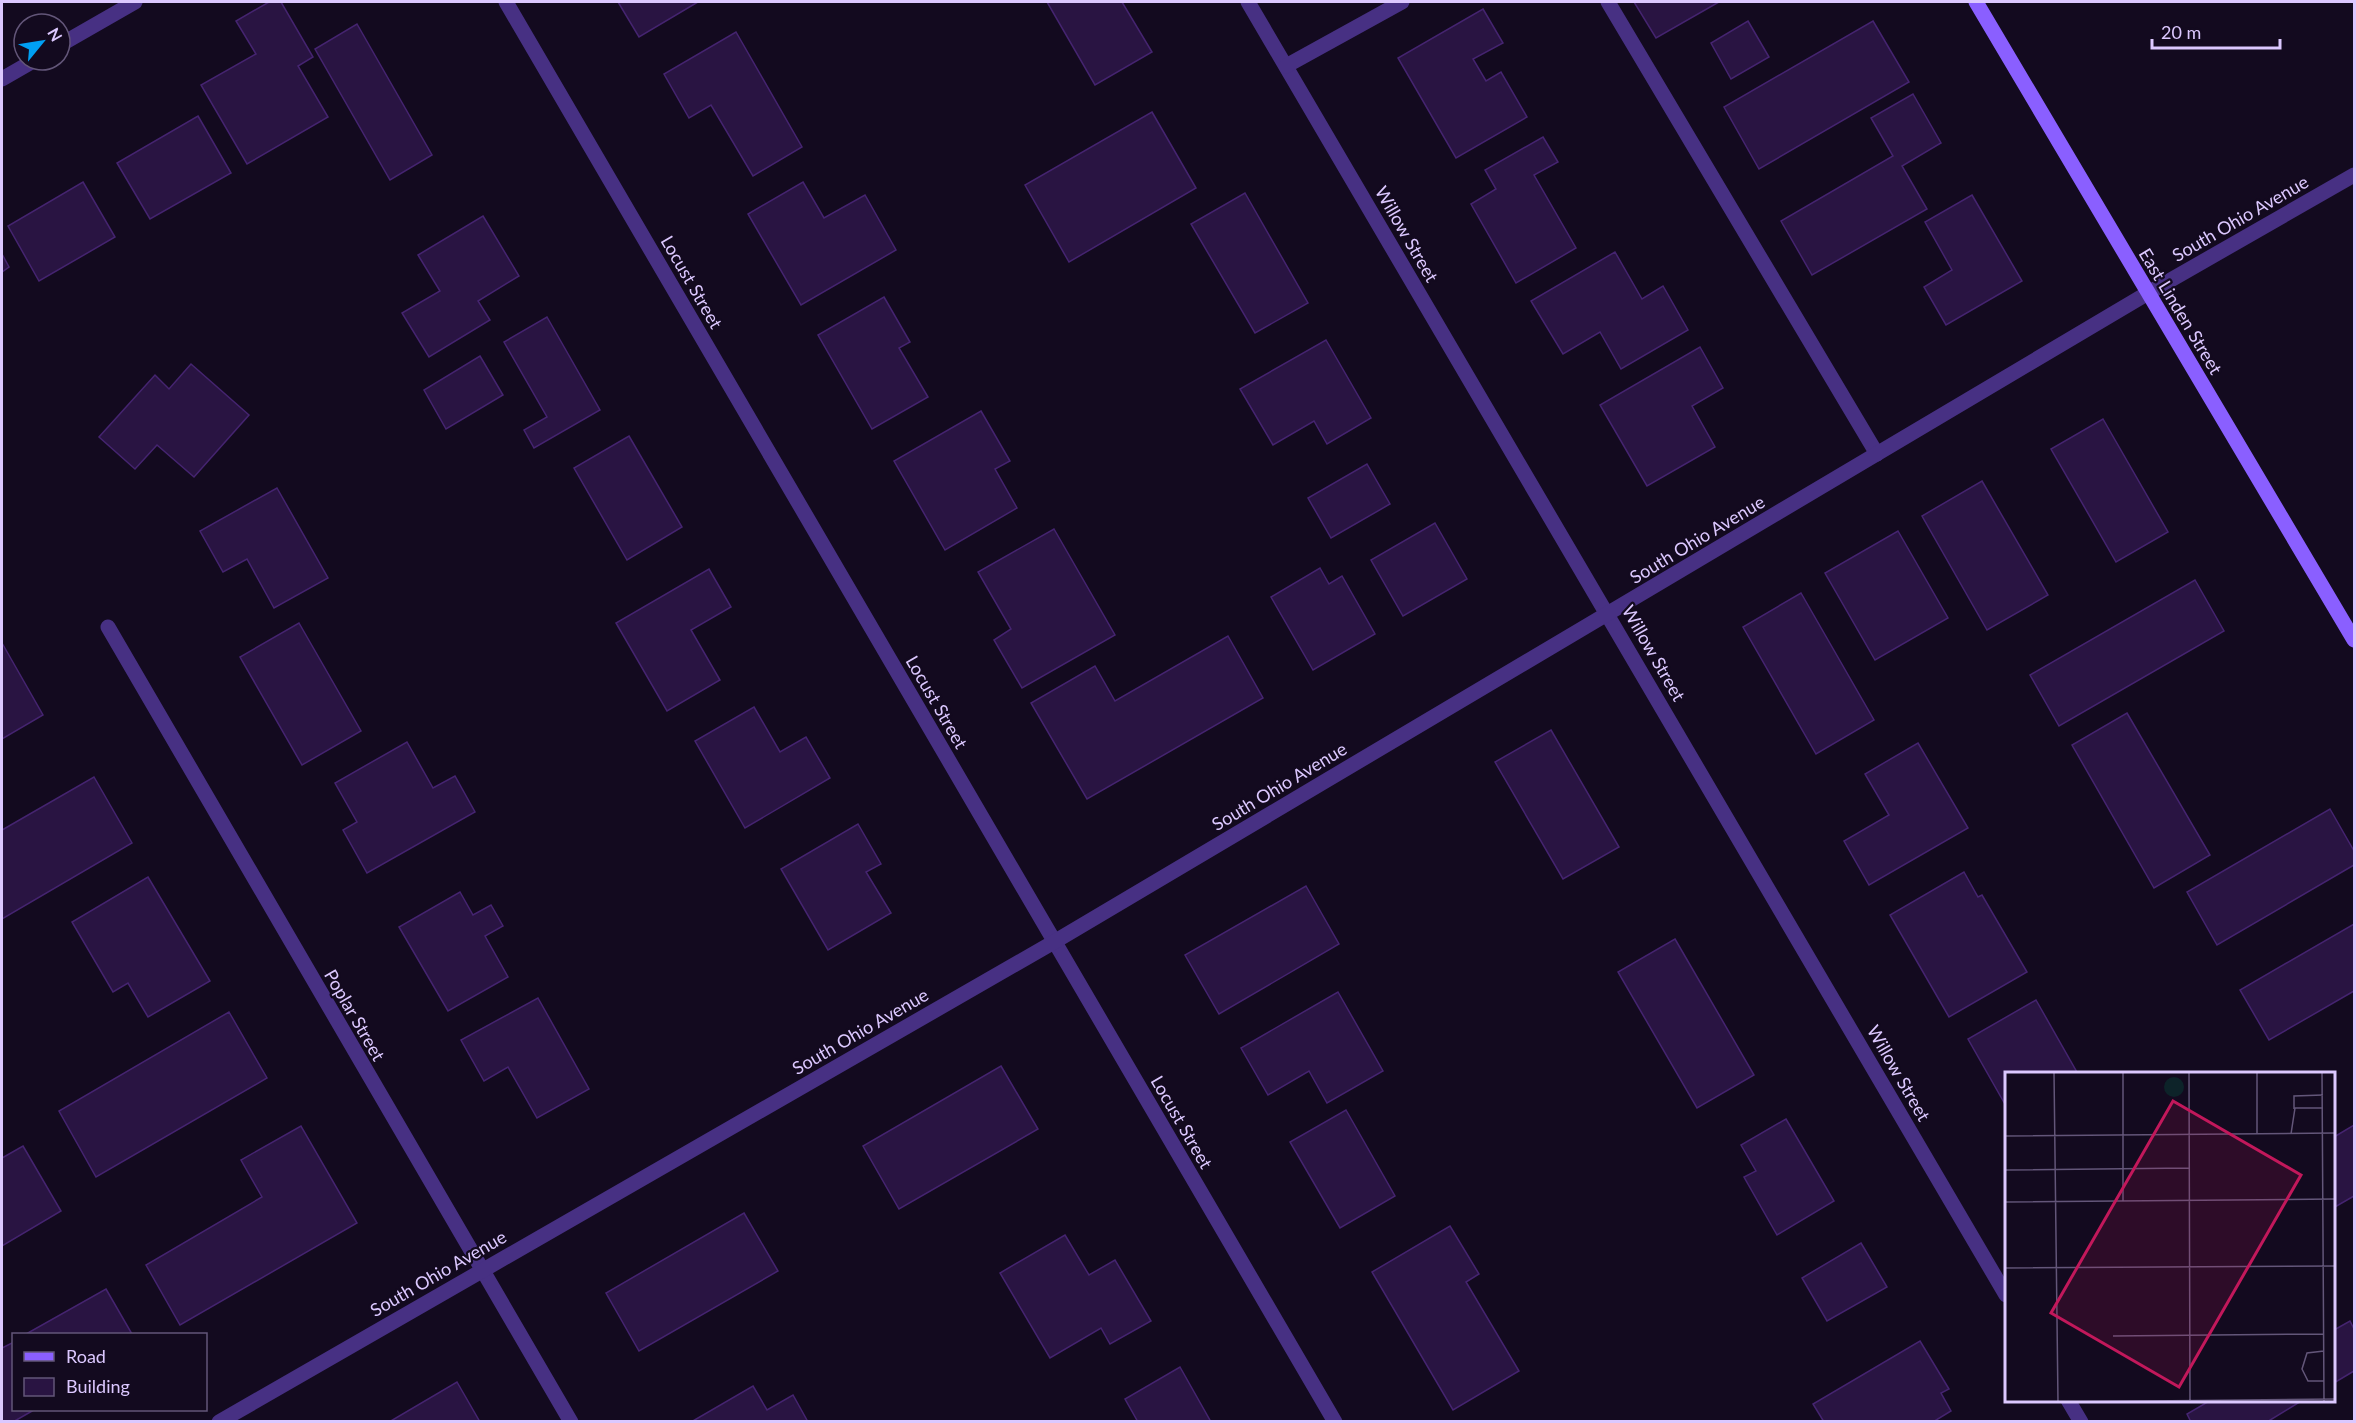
<svg xmlns="http://www.w3.org/2000/svg" width="2356" height="1423" font-family="Lato,sans-serif">
  <style>
    .building { fill: #291442; stroke: #452470; stroke-width: 1.5 }
    .lines { fill: none; stroke-linecap: round; stroke-linejoin: round }
    .lane { stroke: #473083; stroke-width: 15 }
    .street { stroke: #473083; stroke-width: 15 }
    .secondary { stroke: #8a5fff; stroke-width: 15 }
    .labels { text-anchor: middle; dominant-baseline: central; stroke-width: 4.5; stroke-linejoin: round; paint-order: stroke }
    .street-label { font-size: 18px; fill: #dcc8ff; stroke: #130a1f }
    .inset-road { fill: none; stroke: #635679; stroke-width: 1.5 }
    .view { fill: #c2185b; fill-opacity: 0.15; stroke: #c2185b; stroke-width: 3 }
    .inset-edge { fill: none; stroke: #dcc8ff; stroke-width: 3 }
  </style>
  <rect width="100%" height="100%" fill="#130a1f"/>
  <g class="building">
    <polygon points="269,2 281,2 313,57 298,66 328,117 247,164 201,85 256,54 236,21"/>
    <polygon points="618,2 698,2 639,37"/>
    <polygon points="1047,2 1122,2 1152,52 1095,85"/>
    <polygon points="1634,2 1719,2 1656,38"/>
    <polygon points="1483,9 1503,43 1473,59 1486,81 1501,72 1527,117 1456,158 1398,58"/>
    <polygon points="1748,21 1769,57 1731,79 1711,43"/>
    <polygon points="1873,21 1909,82 1759,169 1724,107"/>
    <polygon points="357,24 432,155 390,180 315,49"/>
    <polygon points="736,32 802,147 753,176 711,105 689,118 664,74"/>
    <polygon points="1913,94 1941,143 1902,166 1927,209 1812,275 1781,221 1893,156 1871,118"/>
    <polygon points="1152,112 1196,188 1069,262 1025,185"/>
    <polygon points="198,116 231,173 150,219 117,163"/>
    <polygon points="1543,137 1558,162 1534,175 1576,248 1516,283 1471,204 1496,189 1485,170"/>
    <polygon points="83,182 115,237 39,281 8,226"/>
    <polygon points="803,182 824,218 865,195 896,250 801,305 748,214"/>
    <polygon points="1245,193 1308,303 1255,333 1191,224"/>
    <polygon points="1972,195 2022,281 1946,325 1924,287 1952,270 1925,222"/>
    <polygon points="483,216 519,276 478,301 490,320 429,357 402,313 440,291 418,255"/>
    <polygon points="1615,252 1642,299 1663,286 1688,330 1621,369 1600,332 1563,354 1531,301"/>
    <polygon points="2,254 9,267 2,272"/>
    <polygon points="884,297 910,342 899,348 928,397 872,429 818,335"/>
    <polygon points="547,317 600,410 534,448 524,430 547,417 504,342"/>
    <polygon points="1326,340 1371,418 1327,444 1314,421 1273,445 1240,389"/>
    <polygon points="1700,347 1723,388 1692,406 1715,447 1647,486 1600,405"/>
    <polygon points="480,356 503,395 446,429 424,390"/>
    <polygon points="191,364 249,415 194,477 157,445 135,469 99,437 155,375 169,389"/>
    <polygon points="981,411 1010,461 995,469 1017,508 945,550 894,461"/>
    <polygon points="2103,419 2168,532 2116,562 2051,449"/>
    <polygon points="629,436 682,527 627,560 574,468"/>
    <polygon points="1367,464 1390,504 1331,538 1308,498"/>
    <polygon points="1982,481 2048,595 1987,630 1922,516"/>
    <polygon points="277,488 328,578 274,608 247,559 223,572 200,531"/>
    <polygon points="1435,523 1467,579 1403,616 1371,560"/>
    <polygon points="1054,529 1115,635 1022,688 994,640 1011,629 978,572"/>
    <polygon points="1898,531 1948,618 1875,660 1825,573"/>
    <polygon points="1320,568 1329,584 1342,576 1375,634 1313,670 1271,597"/>
    <polygon points="709,569 731,607 691,630 720,680 667,711 616,623"/>
    <polygon points="2195,580 2224,631 2059,726 2030,675"/>
    <polygon points="1801,593 1874,720 1816,754 1743,627"/>
    <polygon points="299,623 361,731 302,765 240,657"/>
    <polygon points="1228,636 1263,698 1087,799 1031,703 1095,666 1115,701"/>
    <polygon points="2,643 43,715 2,739"/>
    <polygon points="754,707 780,752 806,737 830,778 745,828 695,741"/>
    <polygon points="2127,713 2210,855 2154,888 2072,745"/>
    <polygon points="1551,730 1619,847 1563,879 1495,762"/>
    <polygon points="407,742 433,788 455,776 475,812 367,873 343,830 357,822 335,783"/>
    <polygon points="1918,743 1968,828 1869,885 1844,841 1889,815 1865,774"/>
    <polygon points="94,777 132,843 2,919 2,830"/>
    <polygon points="2330,809 2354,851 2354,865 2217,945 2187,892"/>
    <polygon points="858,824 881,864 866,872 891,913 828,950 781,869"/>
    <polygon points="1964,872 1978,897 1982,895 2027,972 1949,1017 1890,915"/>
    <polygon points="148,877 210,981 148,1017 128,983 113,992 72,922"/>
    <polygon points="1306,886 1339,944 1219,1014 1185,955"/>
    <polygon points="460,892 473,915 491,905 503,926 485,936 508,977 448,1011 399,927"/>
    <polygon points="2354,924 2354,991 2269,1040 2240,990"/>
    <polygon points="1675,939 1754,1075 1697,1108 1618,972"/>
    <polygon points="1338,992 1383,1071 1327,1103 1309,1071 1268,1095 1241,1048"/>
    <polygon points="538,998 589,1089 537,1118 508,1067 484,1081 461,1040"/>
    <polygon points="2036,1000 2078,1074 2006,1074 2006,1106 1968,1039"/>
    <polygon points="229,1012 267,1078 96,1177 59,1111"/>
    <polygon points="1001,1066 1038,1129 899,1209 863,1146"/>
    <polygon points="1346,1110 1395,1196 1340,1228 1290,1142"/>
    <polygon points="1786,1119 1834,1201 1777,1235 1744,1177 1756,1171 1741,1145"/>
    <polygon points="2354,1125 2354,1196 2335,1207 2334,1137"/>
    <polygon points="301,1126 357,1223 180,1325 146,1265 262,1197 241,1160"/>
    <polygon points="23,1146 61,1211 2,1246 2,1158"/>
    <polygon points="744,1213 778,1271 639,1351 606,1293"/>
    <polygon points="1450,1226 1479,1274 1466,1282 1519,1371 1453,1410 1372,1272"/>
    <polygon points="1065,1235 1089,1275 1115,1260 1151,1321 1110,1344 1101,1328 1050,1358 1000,1273"/>
    <polygon points="1861,1243 1887,1287 1827,1321 1802,1278"/>
    <polygon points="106,1289 132,1334 26,1334"/>
    <polygon points="2350,1321 2354,1329 2354,1371 2334,1383 2334,1330"/>
    <polygon points="1920,1341 1949,1389 1941,1393 1951,1411 1933,1422 1824,1422 1813,1404"/>
    <polygon points="14,1342 14,1410 34,1410 13,1422 2,1422 2,1348"/>
    <polygon points="1180,1367 1211,1422 1138,1422 1125,1399"/>
    <polygon points="457,1382 480,1422 389,1422"/>
    <polygon points="753,1386 767,1410 793,1395 808,1422 691,1422"/>
    <polygon points="2211,1400 2303,1400 2267,1422 2191,1422 2187,1414"/>
  </g>
  <g class="lines">
    <polyline class="lane" points="1608,2 1877,454"/>
    <g class="street">
      <polyline points="506,2 1335,1422"/>
      <polyline points="1248,2 2006,1295"/>
      <polyline points="60,45 135,2"/>
      <polyline points="1286,66 1402,2"/>
      <polyline points="2,79 35,60"/>
      <polyline points="108,627 571,1422"/>
      <polyline points="2068,1400 2081,1422"/>
      <polyline points="219,1422 1054,942 2148,293 2354,175"/>
    </g>
    <polyline class="secondary" points="1976,2 2354,640"/>
  </g>
  <g class="labels">
    <g class="street-label">
      <text transform="translate(2240 218) rotate(-30)">South Ohio Avenue</text>
      <text transform="translate(1407 234) rotate(60)">Willow Street</text>
      <text transform="translate(692 282) rotate(60)">Locust Street</text>
      <text transform="translate(2181 311) rotate(59)">East Linden Street</text>
      <text transform="translate(1697 539) rotate(-31)">South Ohio Avenue</text>
      <text transform="translate(1654 653) rotate(60)">Willow Street</text>
      <text transform="translate(937 702) rotate(60)">Locust Street</text>
      <text transform="translate(1279 786) rotate(-31)">South Ohio Avenue</text>
      <text transform="translate(355 1015) rotate(60)">Poplar Street</text>
      <text transform="translate(860 1031) rotate(-30)">South Ohio Avenue</text>
      <text transform="translate(1899 1073) rotate(60)">Willow Street</text>
      <text transform="translate(1182 1122) rotate(60)">Locust Street</text>
      <text transform="translate(438 1273) rotate(-30)">South Ohio Avenue</text>
    </g>
  </g>
  <g transform="translate(2005 1072)">
    <rect width="330" height="330" fill="#130a1f"/>
    <path d="M159 15a10 10 0 1 1 20 0a10 10 0 1 1-20 0Z" fill="#0d2329"/>
    <path class="inset-road" d="M49 0 53 330M118 0V129M184 0 185 330M252 0V62M317 0 319 330M289 37V24L318 23M286 62 290 36H318M0 64 330 61M0 98 184 96M0 130 330 127M0 196 330 194M108 264 319 262M319 279 302 281 297 297 303 309H319M48 330 330 327"/>
    <path class="view" d="M168 29 296 103 174 315 46 241Z"/>
    <rect width="330" height="330" class="inset-edge"/>
  </g>
  <rect width="2356" height="1423" fill="none" stroke="#dcc8ff" stroke-width="6"/>
  <rect x="12" y="1333" width="195" height="78" fill="#130a1f" stroke="#635679" stroke-width="1.5"/>
  <rect x="24" y="1352" width="30" height="9" fill="#8a5fff" stroke="#635679" stroke-width="1.5"/>
  <text x="66" y="1363" font-size="18" fill="#dcc8ff">Road</text>
  <rect x="24" y="1378" width="30" height="18" fill="#291442" stroke="#635679" stroke-width="1.5"/>
  <text x="66" y="1393" font-size="18" fill="#dcc8ff">Building</text>
  <g transform="translate(42 42) rotate(60)"><circle r="28" fill="#130a1f" stroke="#635679" stroke-width="1.5"/>
  <path d="M0-4.5L10 22L0 15L-10 22Z" fill="#00a0f3"/>
  <text y="-9" font-size="16" font-weight="bold" text-anchor="middle" fill="#dcc8ff">N</text>
  </g>
  <path d="M2152 39v9h128v-9" fill="none" stroke="#dcc8ff" stroke-width="3"/>
  <text x="2161" y="39" font-size="18" fill="#dcc8ff" stroke="#130a1f" stroke-width="4.5" paint-order="stroke">20 m</text>
</svg>
